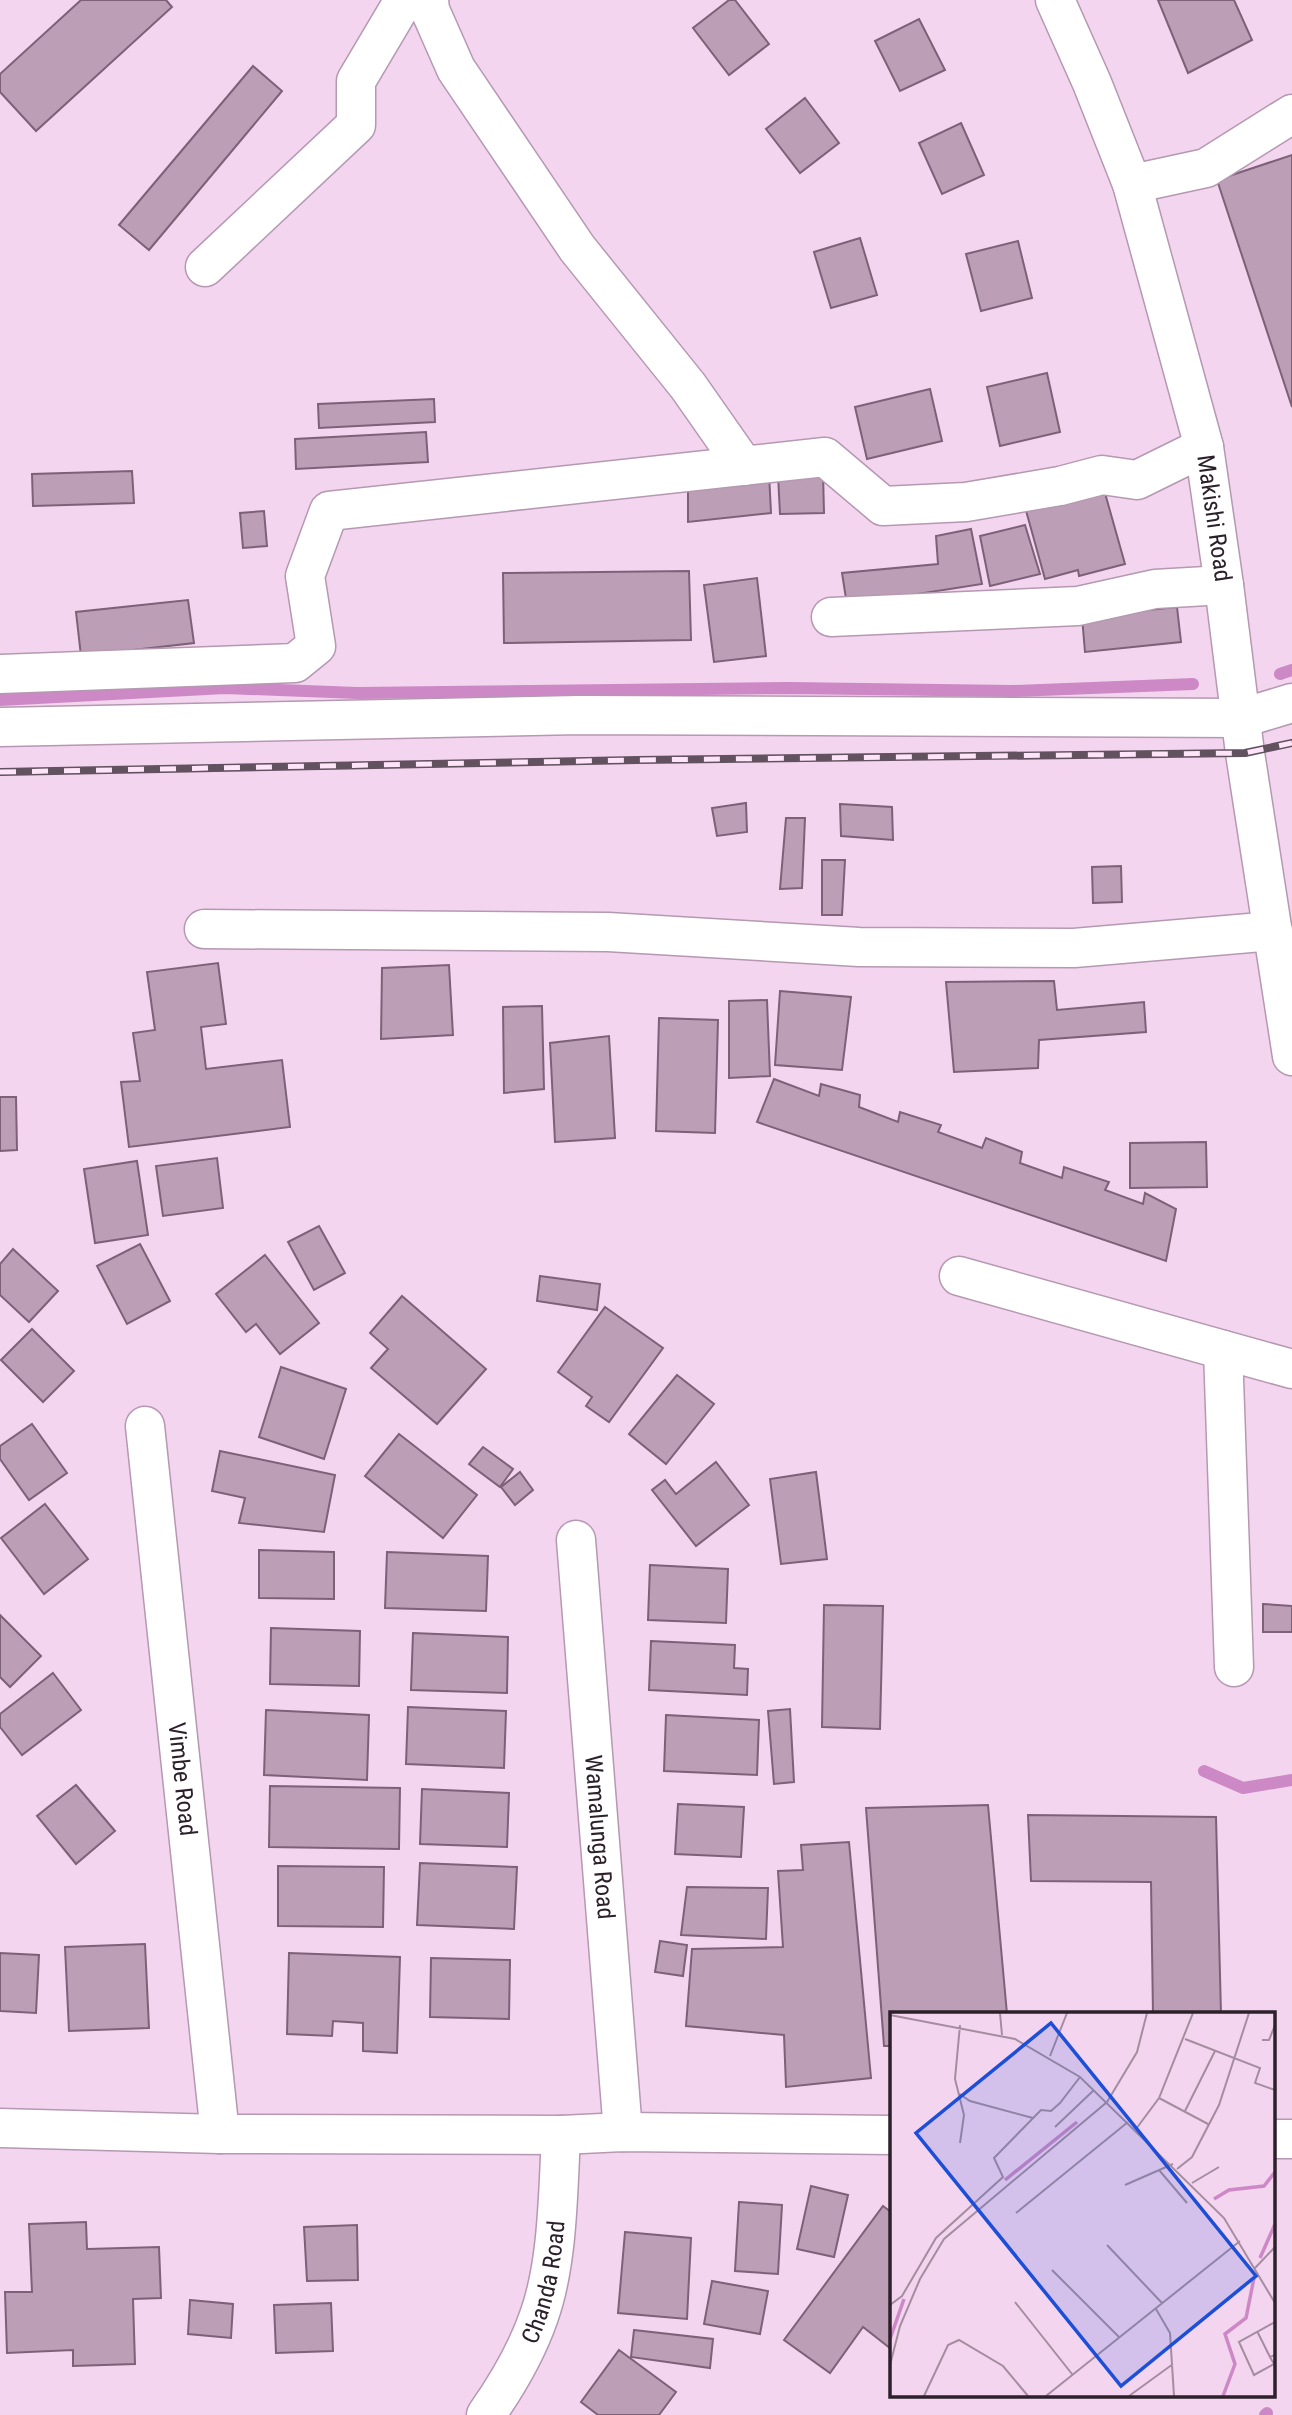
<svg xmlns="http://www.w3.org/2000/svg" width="1292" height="2415" font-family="'Roboto Condensed',sans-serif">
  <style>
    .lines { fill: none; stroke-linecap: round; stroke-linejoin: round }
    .stream { stroke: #cd89c5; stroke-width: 12 }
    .building { fill: #bc9eb7; stroke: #7d6179; stroke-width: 2 }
    .minor-casing { stroke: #b598b1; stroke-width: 41 }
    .major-casing { stroke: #b598b1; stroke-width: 41 }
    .minor { stroke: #fff; stroke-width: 38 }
    .major { stroke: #fff; stroke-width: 38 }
    .rail-casing { stroke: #62515f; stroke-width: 8 }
    .rail { stroke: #fee4f9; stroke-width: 5; stroke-dasharray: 16; stroke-linecap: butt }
    .labels { text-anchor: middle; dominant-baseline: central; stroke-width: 7; stroke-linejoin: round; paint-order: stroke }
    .street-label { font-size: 24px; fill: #2c202a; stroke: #fee4f9 }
    .inset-river { fill: none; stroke: #cd89c5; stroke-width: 3.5 }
    .inset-road { fill: none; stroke: #a48da0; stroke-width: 2 }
    .view { fill: #1d4ed8; fill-opacity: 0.15; stroke: #1d4ed8; stroke-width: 3.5 }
    .inset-edge { fill: none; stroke: #2c202a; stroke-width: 3.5 }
  </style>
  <rect width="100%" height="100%" fill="#f4d5ef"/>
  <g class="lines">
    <g class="stream">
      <polyline points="1280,674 1292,670"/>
      <polyline points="0,700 225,688 357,693 789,688 1013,691 1193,684"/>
      <polyline points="1204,1771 1243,1788 1292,1780"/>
      <polyline points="1265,2415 1267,2413"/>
    </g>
  </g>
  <g class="building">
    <polygon points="81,0 166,0 172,7 36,131 0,92 0,74"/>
    <polygon points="729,0 735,0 769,44 729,75 693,28"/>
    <polygon points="1158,0 1234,0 1252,40 1188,73"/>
    <polygon points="919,19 945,70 900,91 875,41"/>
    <polygon points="253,66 282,91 149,250 119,225"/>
    <polygon points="805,98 839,143 800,173 766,129"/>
    <polygon points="961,123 984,175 942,194 919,143"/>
    <polygon points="1292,155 1292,407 1217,180"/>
    <polygon points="860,238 877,295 831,308 814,252"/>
    <polygon points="1018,241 1032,298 981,311 966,254"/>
    <polygon points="1047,373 1060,432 1000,446 987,387"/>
    <polygon points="930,389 942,441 867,459 855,407"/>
    <polygon points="434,399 435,422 319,428 318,404"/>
    <polygon points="426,432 428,462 296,469 295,439"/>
    <polygon points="132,471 134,503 33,506 32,474"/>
    <polygon points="823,472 824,513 780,514 778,475"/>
    <polygon points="769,473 771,513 688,522 688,482"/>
    <polygon points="1103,486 1125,564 1079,576 1078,570 1045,579 1025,507"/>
    <polygon points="264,511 267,546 243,548 240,513"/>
    <polygon points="1025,525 1040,574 990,586 980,536"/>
    <polygon points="971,529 982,584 847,605 842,573 938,564 936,536"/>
    <polygon points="689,571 691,640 504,643 503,573"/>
    <polygon points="757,578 766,656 714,662 704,585"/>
    <polygon points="188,600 194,643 81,656 76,612"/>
    <polygon points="1177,607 1181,642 1085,652 1082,617"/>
    <polygon points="746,803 747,832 717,836 712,808"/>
    <polygon points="840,804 892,807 893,840 841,836"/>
    <polygon points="786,818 805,818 802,888 780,889"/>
    <polygon points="822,860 845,860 842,915 822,915"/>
    <polygon points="1121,866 1122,902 1093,903 1092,867"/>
    <polygon points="218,963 226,1024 201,1027 206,1069 282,1060 290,1127 129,1147 121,1082 140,1081 133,1033 155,1030 147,972"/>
    <polygon points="449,965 453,1035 381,1039 382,968"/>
    <polygon points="1054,981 1057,1010 1144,1002 1146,1032 1039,1040 1038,1068 954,1072 946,982"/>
    <polygon points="780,991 851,997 842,1070 775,1065"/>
    <polygon points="767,1000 770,1076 729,1078 729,1001"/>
    <polygon points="542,1006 544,1089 504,1093 503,1007"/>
    <polygon points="659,1018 718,1020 715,1133 656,1131"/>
    <polygon points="609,1036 615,1138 555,1142 550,1043"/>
    <polygon points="774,1079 819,1096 821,1084 860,1095 859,1107 898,1122 900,1112 941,1125 938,1132 982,1148 986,1138 1022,1152 1020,1163 1062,1178 1064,1167 1109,1182 1105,1190 1143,1204 1145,1193 1176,1209 1166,1261 757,1122"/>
    <polygon points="0,1097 16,1097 17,1150 0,1151"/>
    <polygon points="1206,1142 1207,1187 1130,1188 1130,1143"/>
    <polygon points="217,1158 223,1208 163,1216 156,1166"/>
    <polygon points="137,1161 148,1235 95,1243 84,1169"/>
    <polygon points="319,1226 345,1273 314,1290 288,1242"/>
    <polygon points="140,1244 170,1301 127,1324 97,1266"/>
    <polygon points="13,1249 58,1291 29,1322 0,1295 0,1264"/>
    <polygon points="265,1255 319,1323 280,1354 256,1324 246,1332 216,1294"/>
    <polygon points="540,1276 600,1284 597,1310 537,1301"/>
    <polygon points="402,1296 486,1369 437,1424 371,1368 388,1349 370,1333"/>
    <polygon points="605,1307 663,1348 609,1422 586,1406 592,1397 558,1372"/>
    <polygon points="32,1329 74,1371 43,1402 1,1360"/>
    <polygon points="281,1367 346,1389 324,1459 259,1437"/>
    <polygon points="677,1375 714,1404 666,1464 629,1434"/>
    <polygon points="32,1424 67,1473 29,1500 0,1459 0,1446"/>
    <polygon points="399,1434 477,1495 443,1538 365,1476"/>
    <polygon points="483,1447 513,1469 500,1487 469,1464"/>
    <polygon points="220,1451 335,1475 324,1532 239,1523 245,1498 212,1491"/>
    <polygon points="716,1462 749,1505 696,1546 652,1490 665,1480 676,1494"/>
    <polygon points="520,1472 533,1490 515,1505 501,1487"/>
    <polygon points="816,1472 827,1559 781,1564 770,1479"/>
    <polygon points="45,1504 88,1559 44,1594 1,1538"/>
    <polygon points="259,1550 334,1552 334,1599 259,1598"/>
    <polygon points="387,1552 488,1556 486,1611 385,1608"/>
    <polygon points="650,1565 728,1569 726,1623 648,1620"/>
    <polygon points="1263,1604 1292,1606 1292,1632 1263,1632"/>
    <polygon points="824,1605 883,1606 880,1729 822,1727"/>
    <polygon points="0,1615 41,1656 10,1687 0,1677"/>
    <polygon points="271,1628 360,1631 359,1686 270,1684"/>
    <polygon points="413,1633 508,1637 507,1693 411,1690"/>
    <polygon points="651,1641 735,1645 734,1668 748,1669 747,1695 649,1690"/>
    <polygon points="53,1673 81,1710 22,1755 0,1727 0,1714"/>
    <polygon points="408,1707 506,1711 504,1768 406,1764"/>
    <polygon points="790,1709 794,1782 774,1784 768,1711"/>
    <polygon points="266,1710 369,1715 367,1780 264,1775"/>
    <polygon points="666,1715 759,1720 757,1775 664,1771"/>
    <polygon points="76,1785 115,1831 76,1864 37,1816"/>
    <polygon points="270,1786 400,1788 399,1849 269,1847"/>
    <polygon points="422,1789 509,1793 507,1847 420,1844"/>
    <polygon points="678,1804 744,1807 741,1857 675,1854"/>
    <polygon points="988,1805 1007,2014 891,2014 891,2046 884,2046 866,1808"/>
    <polygon points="1028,1815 1216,1817 1221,2014 1153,2014 1151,1882 1031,1881"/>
    <polygon points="849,1842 871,2078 786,2087 784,2035 686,2026 692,1949 783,1947 778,1871 803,1870 801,1845"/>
    <polygon points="420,1863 517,1867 514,1929 417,1925"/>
    <polygon points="278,1866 384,1867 383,1927 278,1926"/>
    <polygon points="687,1887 768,1888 766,1939 681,1935"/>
    <polygon points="660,1941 687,1945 683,1976 655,1972"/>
    <polygon points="145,1944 149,2028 69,2031 65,1947"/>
    <polygon points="0,1953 39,1955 36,2013 0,2011"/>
    <polygon points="289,1953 400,1957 397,2053 363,2051 363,2023 333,2021 332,2036 287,2034"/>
    <polygon points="431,1958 510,1960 509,2019 430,2017"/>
    <polygon points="811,2186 848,2195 834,2257 797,2249"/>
    <polygon points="739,2202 782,2205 778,2274 735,2271"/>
    <polygon points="883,2206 891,2212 891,2349 863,2327 830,2373 784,2340"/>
    <polygon points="86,2222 87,2249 159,2247 161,2298 133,2299 135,2364 73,2366 73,2350 7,2353 5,2292 32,2292 29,2224"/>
    <polygon points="357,2225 358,2280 307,2281 304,2227"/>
    <polygon points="625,2232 691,2238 687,2319 618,2313"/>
    <polygon points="712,2281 768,2291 760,2334 704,2324"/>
    <polygon points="190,2300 233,2304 231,2338 188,2334"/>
    <polygon points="331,2303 333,2351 276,2353 274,2305"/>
    <polygon points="634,2330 713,2339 710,2368 631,2357"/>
    <polygon points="619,2350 676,2392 659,2415 598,2415 581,2402"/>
  </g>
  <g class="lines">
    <defs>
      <g id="minor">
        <polyline points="429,0 430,10 456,69 577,248 688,386 744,466"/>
        <polyline points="1132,184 1206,168 1292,114"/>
        <polyline points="205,267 356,125 356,81 404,0"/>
        <polyline points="831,617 1078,606 1155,589 1224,585"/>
        <polyline points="0,674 295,663 316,646 305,576 329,511 825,457 883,506 966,502 1060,486 1102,475 1137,480 1204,447"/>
        <polyline points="0,727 579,715 1242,718 1292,703"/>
        <polyline points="204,929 608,932 859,947 1074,948 1273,931"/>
        <polyline points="959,1276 1292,1369"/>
        <polyline points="1223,1350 1234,1667"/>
        <path id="s1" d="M145 1426 220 2134"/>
        <path id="s2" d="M576 1540 623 2132"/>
        <polyline points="0,2128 220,2134 561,2135 623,2132 891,2135"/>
        <polyline points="1273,2139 1292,2139"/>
        <path id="s3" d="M486 2415C507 2385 527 2351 539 2316 558 2263 558 2192 561 2135"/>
      </g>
      <g id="major">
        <path id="s4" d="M1055 0 1092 83 1132 184 1204 447 1224 585 1245 753 1292 1056"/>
      </g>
    </defs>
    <use href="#minor" class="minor-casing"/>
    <use href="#major" class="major-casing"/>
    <use href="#minor" class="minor"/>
    <use href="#major" class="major"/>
    <defs>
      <polyline id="rail" points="0,772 638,760 1245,753 1292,743"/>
    </defs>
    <use href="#rail" class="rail-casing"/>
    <use href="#rail" class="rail"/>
  </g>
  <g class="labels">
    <g class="street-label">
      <text stroke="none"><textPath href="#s4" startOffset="544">Makishi Road</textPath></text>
      <text stroke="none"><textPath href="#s1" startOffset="355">Vimbe Road</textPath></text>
      <text stroke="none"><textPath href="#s2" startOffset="298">Wamalunga Road</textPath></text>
      <text stroke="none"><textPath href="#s3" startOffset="147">Chanda Road</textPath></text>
    </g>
  </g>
  <g transform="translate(890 2012)">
    <rect width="385" height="385" fill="#f4d5ef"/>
    <path class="inset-river" d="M115 168 187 110M324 187 339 178 374 174 385 160M370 246 385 212M0 327 14 287M333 384 345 352 335 322 356 306 364 266"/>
    <path class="inset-road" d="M110 1 112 23M0 3 125 27 190 65 334 206 385 291M70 13 65 67 74 103 70 131M295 27 370 56 365 71 385 78M372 28H379L385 13M160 44 177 1M68 81 80 89 143 106M269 86 318 112M295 99 325 39M165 115 204 78M246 117 269 86 303 1M287 157 302 145 329 93 359 1M269 158 297 191M302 171 329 155M235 173 283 152M126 201 238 110M217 233 272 291M365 256 385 235M162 258 230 326M125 290 182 362M0 293 12 284 46 226 113 165 104 146 151 98 161 99 170 91 190 65M266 297 280 321 284 384M385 310 349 330 364 363 384 352 380 345 385 343M367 319 380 345M0 353 10 314 30 267 54 227 217 90 247 40 257 1M34 384 58 333 69 328 113 354 138 384M156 384 350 229M239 384 283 352"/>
    <path class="view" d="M161 11 366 264 231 374 26 121Z"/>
    <rect width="385" height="385" class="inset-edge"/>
  </g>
</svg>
